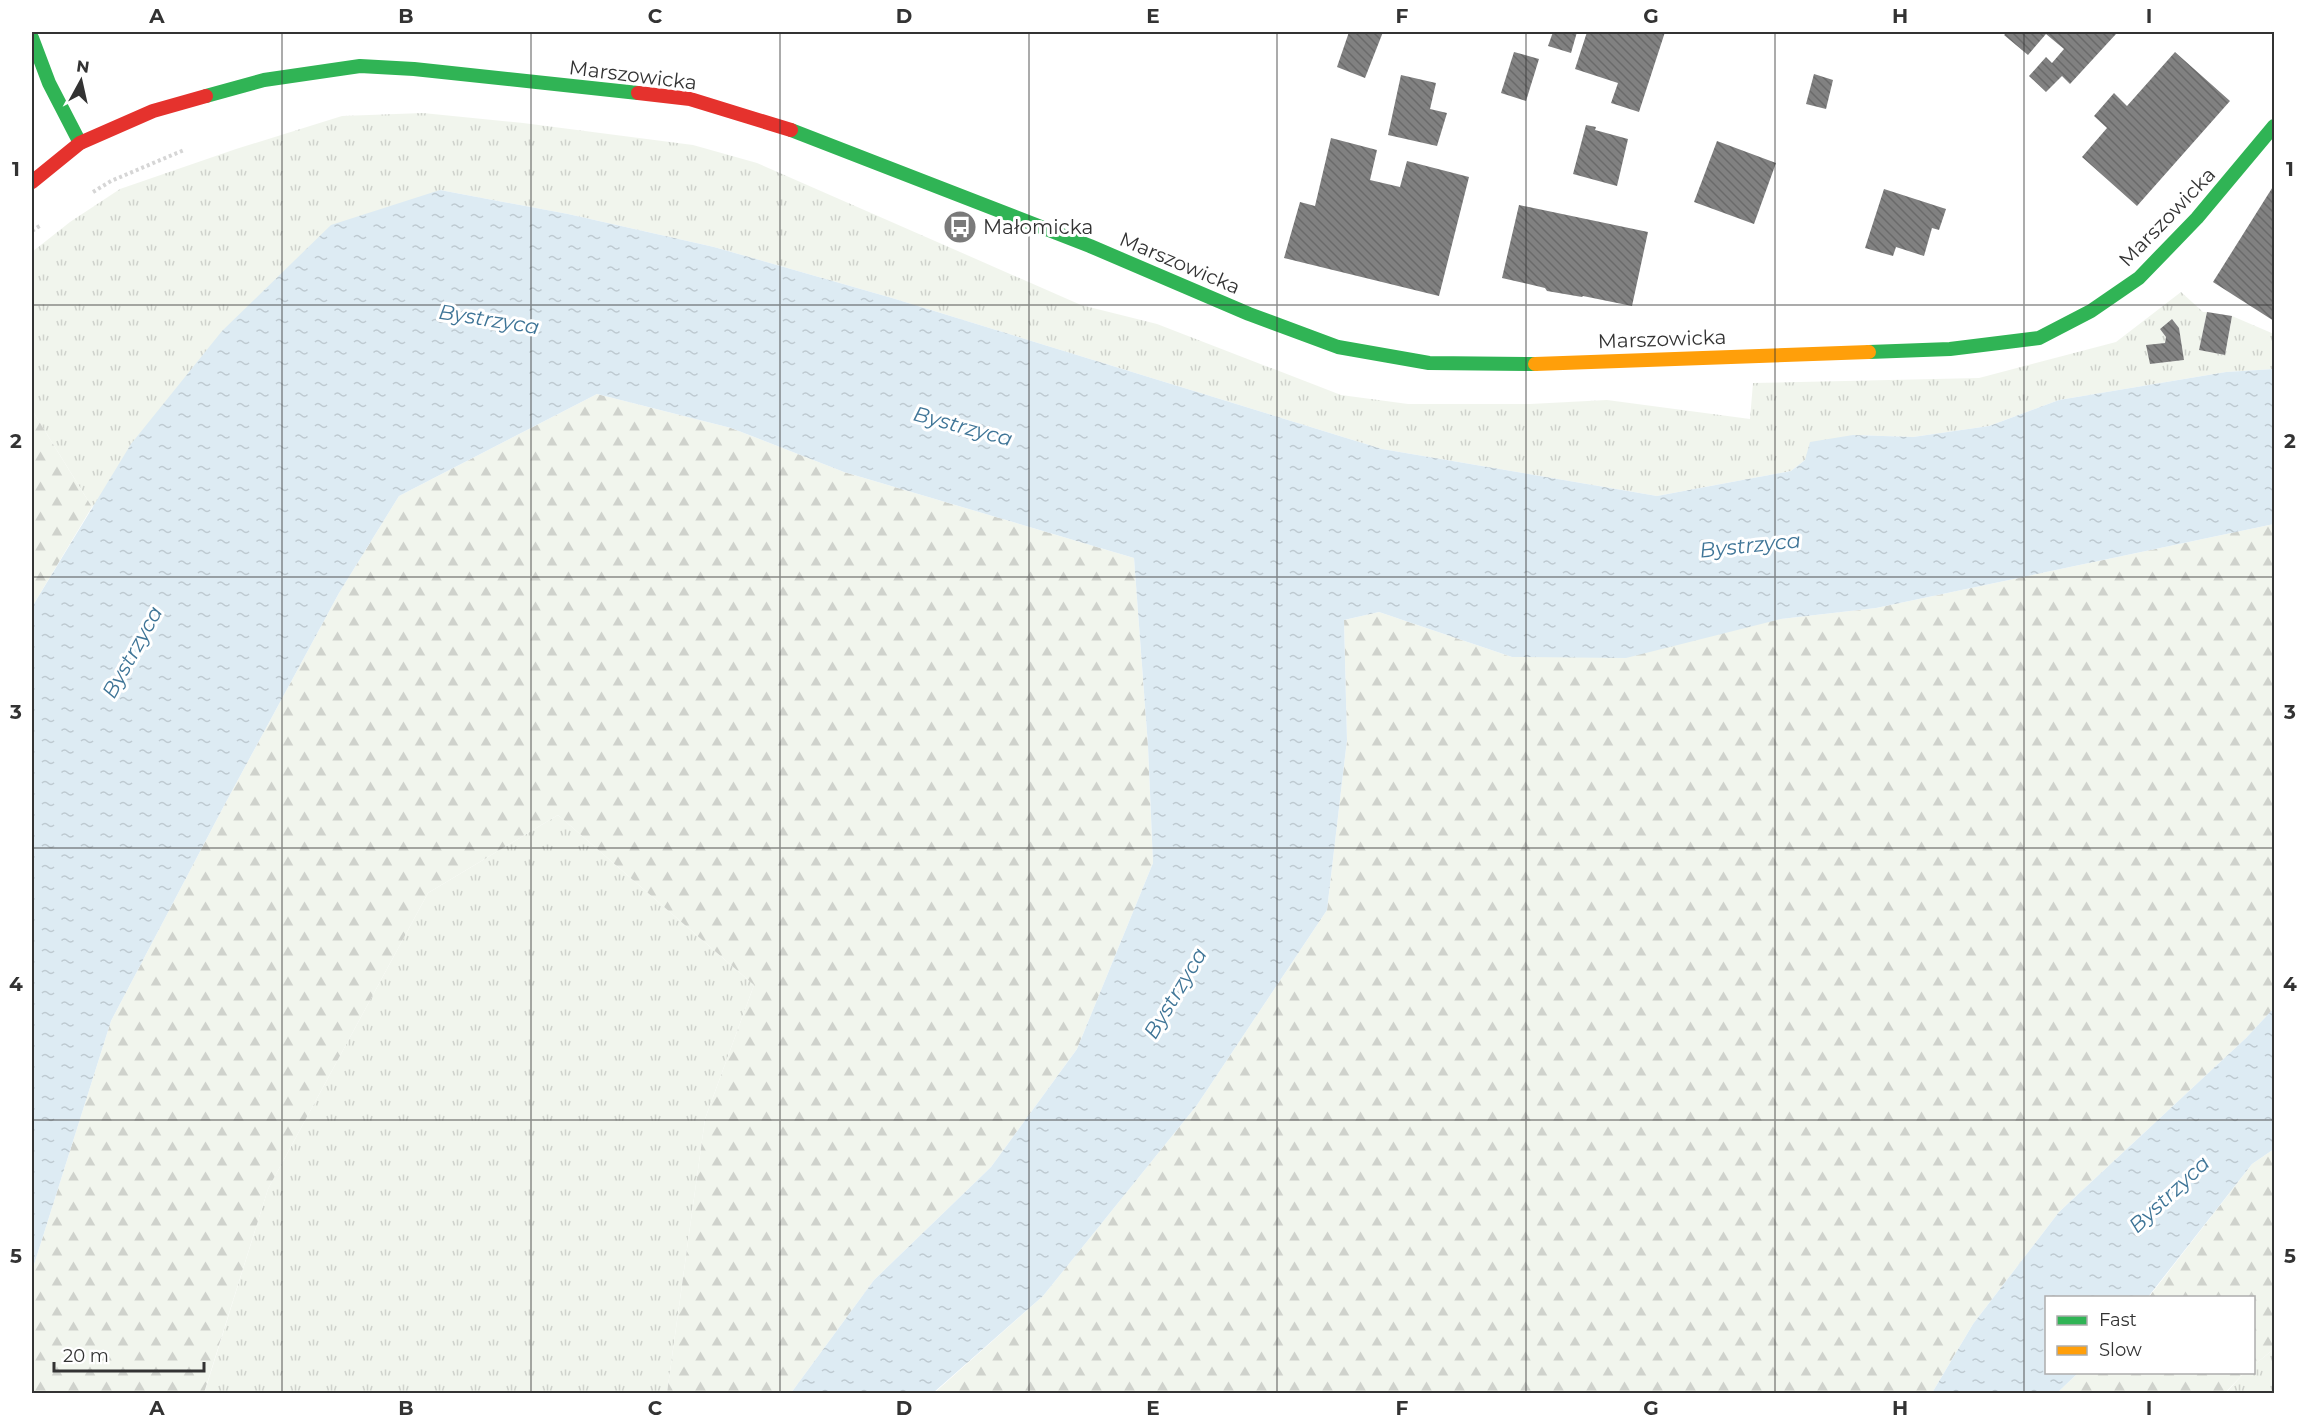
<svg xmlns="http://www.w3.org/2000/svg" width="2306" height="1425" font-family="Montserrat,sans-serif">
  <style>
    .grass { fill: url(#grass-tufts); fill-rule: evenodd }
    .forest { fill: url(#forest-firs) }
    .water { fill: url(#water-ripples) }
    .building { fill: url(#building-back-hatch) }
    .lines { fill: none; stroke-linecap: round; stroke-linejoin: round }
    .path { stroke: #d6d6d6; stroke-width: 4; stroke-dasharray: 3 3; stroke-linecap: butt }
    .fast { stroke: #30b455; stroke-width: 14 }
    .slow { stroke: #ff9f0a; stroke-width: 14 }
    .jam { stroke: #e5322d; stroke-width: 14 }
    .grid { fill: none; stroke: #333; stroke-width: 1.5; stroke-opacity: 0.55 }
    .labels { text-anchor: middle; dominant-baseline: central; stroke-width: 6; stroke-linejoin: round; paint-order: stroke }
    .street-label { font-size: 20px; fill: #333; stroke: #fff }
    .poi-label { font-size: 20px; fill: #333; stroke: #fff; text-anchor: start }
    .water-label { font-size: 21px; font-style: italic; fill: #3f7597; stroke: #fff }
    .neatline { fill: none; stroke: #333; stroke-width: 2 }
    .grid-label { font-size: 20px; text-anchor: middle; font-weight: bold; fill: #333 }
  </style>
  <defs>
    <pattern id="grass-tufts" width="24" height="20" patternUnits="userSpaceOnUse" patternTransform="scale(1.5)"><rect width="24" height="20" fill="#f1f5ed"/><path d="M3 7l-1-3M5 7V3M7 7l1-3M15 17l-1-3M17 17v-4M19 17l1-3" fill="none" stroke="#cfd2cc"/></pattern>
    <pattern id="forest-firs" width="22" height="20" patternUnits="userSpaceOnUse" patternTransform="scale(1.5)"><rect width="22" height="20" fill="#f1f5ed"/><path d="M5 1l3.5 6h-7zM16 11l3.5 6h-7z" fill="#cfd2cc"/></pattern>
    <pattern id="water-ripples" width="26" height="14" patternUnits="userSpaceOnUse" patternTransform="scale(1.5)"><rect width="26" height="14" fill="#ddebf3"/><path d="M2 4q2-2 4 0t4 0M15 11q2-2 4 0t4 0" fill="none" stroke="#becad1"/></pattern>
    <pattern id="building-back-hatch" width="6" height="6" patternUnits="userSpaceOnUse" patternTransform="scale(1.5)"><rect width="6" height="6" fill="#818181"/><path d="M-1 5l2 2M0 0l6 6M5-1l2 2" fill="none" stroke="#6a6a6a"/></pattern>
  </defs>
  <rect width="100%" height="100%" fill="#fff"/>
  <g class="grass">
    <path d="M423 113 523 123 693 145 757 163 1081 305 1157 324 1341 395 1408 404H1530L1607 400 1750 419 1753 383 1979 378 2116 342 2181 292 2203 312H2207L2199 350 2225 355 2232 316 2274 334V369L2226 372 2059 400 1989 426 1913 437 1853 435 1805 460 1791 471 1657 496 1382 449 892 298 714 247 568 214 440 190 92 507 32 410V252L70 222 120 189 236 149 342 116ZM2172 319 2179 328 2184 360 2151 364 2146 346 2165 343 2166 337 2160 329Z"/>
    <polygon points="558,815 754,985 705,1119 667,1393 204,1394 268,1189 428,893"/>
    <polygon points="2274,1349 2274,1393 2225,1394 2244,1373 2254,1372 2254,1365"/>
  </g>
  <g class="forest">
    <polygon points="597,394 731,428 844,472 1134,558 1148,746 1153,863 1077,1049 991,1167 874,1280 791,1393 667,1393 705,1119 754,985 558,815 428,893 268,1189 204,1393 32,1394 32,1271 111,1021 226,802 339,593 399,496"/>
    <polygon points="32,410 92,507 32,607"/>
    <polygon points="2274,524 2274,1008 2246,1038 2059,1212 1973,1324 1932,1393 933,1394 1043,1296 1197,1105 1327,910 1347,740 1344,620 1379,612 1512,657 1781,619 1876,608"/>
    <polygon points="2274,1149 2274,1349 2254,1365 2254,1298 2148,1298 2252,1164"/>
    <polygon points="2078,1373 2078,1372 2244,1373 2225,1393 2057,1393"/>
  </g>
  <g class="water">
    <polygon points="440,190 568,214 714,247 892,298 1382,449 1657,496 1791,471 1805,460 1810,442 1853,435 1913,437 1989,426 2059,400 2226,372 2274,369 2274,524 1876,608 1781,619 1626,658 1512,657 1379,612 1344,620 1347,740 1327,910 1197,1105 1043,1296 933,1393 791,1393 874,1280 991,1167 1077,1049 1153,863 1148,746 1134,558 844,472 731,428 597,394 399,496 339,593 226,802 111,1021 32,1271 32,607 131,444 222,331 331,225"/>
    <polygon points="2274,1008 2274,1149 2252,1164 2148,1297 2046,1298 2046,1372 2078,1373 2057,1393 1932,1393 1973,1324 2059,1212 2246,1038"/>
  </g>
  <g class="building">
    <polygon points="1349,32 1383,32 1365,78 1337,67"/>
    <polygon points="1553,32 1577,32 1571,53 1548,46"/>
    <polygon points="1587,32 1665,32 1639,112 1611,103 1618,83 1575,69"/>
    <polygon points="2007,32 2114,32 2116,34 2070,84 2062,76 2046,92 2029,76 2046,57 2052,63 2064,49 2046,34 2028,55 2004,35"/>
    <polygon points="1514,52 1539,59 1526,101 1501,93"/>
    <polygon points="2175,52 2230,101 2137,206 2082,157 2107,128 2094,116 2114,93 2127,106"/>
    <polygon points="1814,74 1833,80 1826,109 1806,104"/>
    <polygon points="1401,75 1436,83 1430,109 1447,113 1437,146 1388,135"/>
    <polygon points="1586,125 1596,127 1595,130 1628,139 1617,186 1573,174"/>
    <polygon points="1331,138 1377,150 1370,180 1400,187 1407,161 1469,177 1439,296 1284,258 1300,202 1315,206"/>
    <polygon points="1717,141 1776,163 1754,224 1694,202"/>
    <polygon points="2274,185 2274,321 2213,282"/>
    <polygon points="1884,189 1946,209 1939,230 1932,228 1924,256 1896,247 1893,256 1865,248"/>
    <polygon points="1519,205 1648,232 1632,306 1583,296 1582,297 1547,291 1545,288 1502,278"/>
    <polygon points="2207,312 2232,316 2225,355 2199,350"/>
    <polygon points="2172,319 2179,328 2184,360 2150,364 2146,345 2165,343 2166,337 2160,329"/>
  </g>
  <g class="lines">
    <g class="path">
      <polyline points="93,192 111,181 184,150"/>
      <polyline points="32,231 41,225"/>
    </g>
    <g class="fast">
      <polyline points="32,38 49,83 80,143"/>
      <polyline points="206,96 264,80 360,66 414,69 638,93"/>
      <polyline points="791,130 1090,246 1249,314 1338,347 1429,363 1535,364"/>
      <polyline points="1869,352 1950,349 2039,338 2091,311 2139,278 2197,218 2274,126"/>
    </g>
    <polyline class="slow" points="1535,364 1869,352"/>
    <g class="jam">
      <polyline points="638,93 690,99 791,130"/>
      <polyline points="32,182 80,143 153,111 206,96"/>
    </g>
  </g>
  <path class="grid" d="M282 32V1394M531 32V1394M780 32V1394M1029 32V1394M1277 32V1394M1526 32V1394M1775 32V1394M2024 32V1394M32 305H2274M32 577H2274M32 848H2274M32 1120H2274"/>
  <defs>
    <symbol id="bus-disc" viewBox="-11 -11 22 22"><circle r="9.5" fill="#7a7a7a" stroke="#fff"/><path d="M-5-6H5V4H4V6H2V4H-2V6H-4V4H-5ZM-3.5-4V0h7V-4ZM-3.5 1.2v1.5H-2V1.2ZM2 1.2v1.5H3.5V1.2Z" fill="#fff"/></symbol>
  </defs>
  <g fill-rule="evenodd">
    <use href="#bus-disc" x="941" y="208" width="38" height="38"/>
  </g>
  <g class="labels">
    <g class="street-label">
      <text transform="translate(633 75) rotate(7)">Marszowicka</text>
      <text transform="translate(2167 217) rotate(-46)">Marszowicka</text>
      <text transform="translate(1180 263) rotate(23)">Marszowicka</text>
      <text transform="translate(1662 339) rotate(-2)">Marszowicka</text>
    </g>
    <g class="poi-label">
      <text x="983" y="227">Małomicka</text>
    </g>
    <g class="water-label">
      <text transform="translate(489 319) rotate(9)">Bystrzyca</text>
      <text transform="translate(963 426) rotate(15)">Bystrzyca</text>
      <text transform="translate(1750 545) rotate(-6)">Bystrzyca</text>
      <text transform="translate(132 652) rotate(-61)">Bystrzyca</text>
      <text transform="translate(1175 993) rotate(-59)">Bystrzyca</text>
      <text transform="translate(2169 1194) rotate(-43)">Bystrzyca</text>
    </g>
  </g>
  <rect width="2306" height="1425" fill="none" stroke="#ffffff" stroke-width="66"/>
  <rect x="2045" y="1296" width="210" height="78" fill="#ffffff" stroke="#adadad" stroke-width="1.5"/>
  <rect x="2057" y="1316" width="30" height="9" fill="#30b455" stroke="#adadad" stroke-width="1.5"/>
  <text x="2099" y="1326" font-size="18" fill="#333333">Fast</text>
  <rect x="2057" y="1346" width="30" height="9" fill="#ff9f0a" stroke="#adadad" stroke-width="1.5"/>
  <text x="2099" y="1356" font-size="18" fill="#333333">Slow</text>
  <g transform="translate(81 81) rotate(8)" stroke="#ffffff" stroke-width="4.5" paint-order="stroke">
  <path d="M0-4.5L10 22L0 15L-10 22Z" fill="#333333"/>
  <text y="-9" font-size="16" font-weight="bold" text-anchor="middle" fill="#333333">N</text>
  </g>
  <path d="M54 1362v9h150v-9" fill="none" stroke="#333333" stroke-width="3"/>
  <text x="63" y="1362" font-size="18" fill="#333333" stroke="#ffffff" stroke-width="4.5" paint-order="stroke">20 m</text>
  <rect x="33" y="33" width="2240" height="1359" class="neatline"/>
  <g class="grid-label">
    <text x="157" y="23">A</text>
    <text x="406" y="23">B</text>
    <text x="655" y="23">C</text>
    <text x="904" y="23">D</text>
    <text x="1153" y="23">E</text>
    <text x="1402" y="23">F</text>
    <text x="1651" y="23">G</text>
    <text x="1900" y="23">H</text>
    <text x="2149" y="23">I</text>
    <text x="16" y="176">1</text>
    <text x="2290" y="176">1</text>
    <text x="16" y="448">2</text>
    <text x="2290" y="448">2</text>
    <text x="16" y="719">3</text>
    <text x="2290" y="719">3</text>
    <text x="16" y="991">4</text>
    <text x="2290" y="991">4</text>
    <text x="16" y="1263">5</text>
    <text x="2290" y="1263">5</text>
    <text x="157" y="1415">A</text>
    <text x="406" y="1415">B</text>
    <text x="655" y="1415">C</text>
    <text x="904" y="1415">D</text>
    <text x="1153" y="1415">E</text>
    <text x="1402" y="1415">F</text>
    <text x="1651" y="1415">G</text>
    <text x="1900" y="1415">H</text>
    <text x="2149" y="1415">I</text>
  </g>
</svg>
